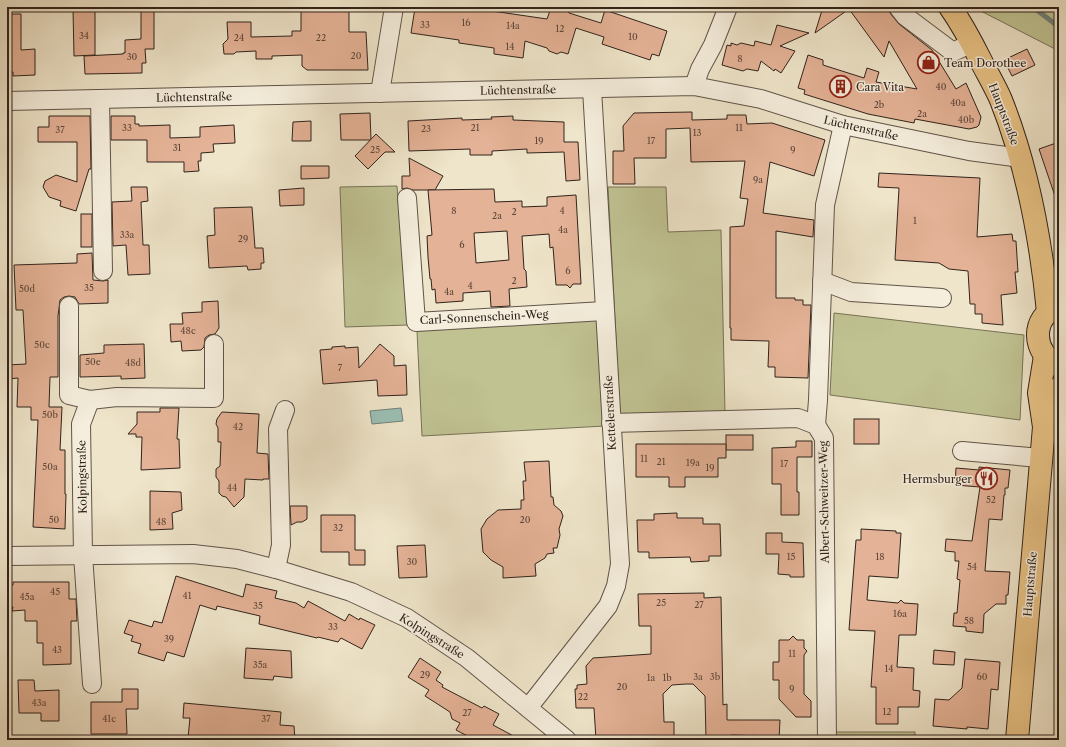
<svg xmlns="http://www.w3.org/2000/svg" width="1066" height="747" font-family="'Libre Caslon Text',serif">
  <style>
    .green { fill: #c0c292; stroke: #787257 }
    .water { fill: #9abfb4; stroke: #708177 }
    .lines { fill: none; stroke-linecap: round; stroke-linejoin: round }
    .stream { stroke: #708177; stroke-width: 5 }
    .building { fill: #e4b296; stroke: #31231c; fill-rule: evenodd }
    .minor-casing { stroke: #605448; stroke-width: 20 }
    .major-casing { stroke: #31231c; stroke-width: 24 }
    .minor { stroke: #f5eedd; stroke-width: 18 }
    .major { stroke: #e8c285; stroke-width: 22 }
    .labels { text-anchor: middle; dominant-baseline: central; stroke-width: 3; stroke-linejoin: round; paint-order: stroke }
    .number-label { font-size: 9px; fill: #5e473a }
    .poi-label { font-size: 11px; fill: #31231c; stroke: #f5eedd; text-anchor: start }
    .street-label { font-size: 11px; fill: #31231c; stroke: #f5eedd }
  </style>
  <rect width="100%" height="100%" fill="#efe5ca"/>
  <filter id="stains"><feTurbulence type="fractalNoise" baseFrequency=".005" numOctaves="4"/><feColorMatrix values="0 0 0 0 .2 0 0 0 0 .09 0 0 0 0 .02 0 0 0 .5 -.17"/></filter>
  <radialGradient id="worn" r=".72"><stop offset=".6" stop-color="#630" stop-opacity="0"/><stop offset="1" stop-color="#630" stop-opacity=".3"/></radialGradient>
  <g class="green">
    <polygon points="973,7 1059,7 1059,51"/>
    <polygon points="397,186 408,325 345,327 340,187"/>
    <polygon points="608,187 666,187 668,232 721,230 725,412 620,414"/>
    <polygon points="834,313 1024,335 1020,420 830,395"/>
    <polygon points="598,319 605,426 422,436 417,331"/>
    <rect x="834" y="732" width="81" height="8"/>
  </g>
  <polygon class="water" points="401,408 403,421 372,424 370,411"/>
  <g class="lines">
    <polyline class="stream" points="1033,7 1059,27"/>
  </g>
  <g class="building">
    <polygon points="141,7 154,7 154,49 145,49 146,63 142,63 142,73 85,74 84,56 123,54 123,53 125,53 125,40 141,39"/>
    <polygon points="302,7 329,7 330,11 349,11 349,32 366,32 368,70 307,70 302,66 302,55 272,56 272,59 256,59 256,51 236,52 234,54 224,54 223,44 228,39 227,22 251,22 251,37 292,36 292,31 301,31 301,11 302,11"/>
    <polygon points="435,7 457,7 476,10 476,7 493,7 492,11 547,19 551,8 562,11 566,9 569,13 601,23 605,10 667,31 659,56 652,54 650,60 602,44 604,37 576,28 568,54 561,52 557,54 549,51 547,48 525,41 523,58 494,54 494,48 459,43 459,40 411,33 415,8 434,11"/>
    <polygon points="823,7 888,7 890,13 899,24 932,50 956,89 966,83 981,117 979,125 977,127 969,129 915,119 914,123 868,114 804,94 805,90 798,88 808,55 823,60 823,65 864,78 867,68 879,72 876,82 917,89 889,41 884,57 849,9 815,33"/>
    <polygon points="73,9 95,9 95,55 74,56"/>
    <polygon points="7,14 21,14 21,50 35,49 35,75 13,76 13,72 9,72"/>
    <polygon points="777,25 809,33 780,46 795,51 781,73 775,69 774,71 761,61 758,71 747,69 743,71 722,65 727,45 731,46 731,43 737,45 741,43 754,46 755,41 771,45"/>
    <polygon points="1027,49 1035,65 1012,76 1004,60"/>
    <polygon points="692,112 692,120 727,119 727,115 746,115 747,124 772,123 825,140 814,176 770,162 763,213 814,220 813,237 776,231 776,298 795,298 795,300 803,300 803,305 811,305 808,378 775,377 775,367 768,367 769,341 731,340 731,328 730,328 730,227 744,226 748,199 740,198 745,161 691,162 690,128 666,129 666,158 634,158 635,184 613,184 613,151 624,151 623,126 634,113"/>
    <polygon points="370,113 371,140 341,140 340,114"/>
    <polygon points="49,116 90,116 91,169 89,169 76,211 60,206 61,201 49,197 43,187 45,181 56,175 77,182 77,142 38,142 38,127 49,127"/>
    <polygon points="111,116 135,116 135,124 139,124 139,126 170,125 170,138 200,137 200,127 234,125 235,143 213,144 214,152 201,153 201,161 198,161 199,171 184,172 184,162 147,162 147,140 111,140"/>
    <polygon points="513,116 513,120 564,122 564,142 578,142 580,180 566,181 564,152 527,153 527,149 492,151 492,155 470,155 470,149 409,151 408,121 462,118 462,120 492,119 491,117"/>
    <polygon points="311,121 311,141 292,141 293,122"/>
    <polygon points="376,134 395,152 385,152 368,169 355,156"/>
    <polygon points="1059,142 1059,202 1057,202 1039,149"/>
    <polygon points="409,158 443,176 435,190 413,190 407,188 402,189 402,176 410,176"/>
    <polygon points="301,166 329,166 329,178 301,179"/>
    <polygon points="879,173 980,178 977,237 1012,234 1013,241 1016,241 1018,272 1015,272 1017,293 1001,295 1003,325 982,323 982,314 975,314 975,304 970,304 968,271 949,269 939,263 895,260 899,188 878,187"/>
    <polygon points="131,187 147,187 148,201 141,202 143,245 149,245 150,274 128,275 126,245 113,246 112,202 132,201"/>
    <polygon points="304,188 304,205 280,206 279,190"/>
    <path d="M494 189 495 202 522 201V207L547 206V197L576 195 581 284H573L570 288 567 285H556L553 247 550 248 549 234 523 236H522L524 269 526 271 527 287 509 289 510 306 491 307 490 291 463 293V301L436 303 435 289 432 290 431 279H430L428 257 427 236 432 235 428 190ZM507 231 509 260 476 263 474 233Z"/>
    <polygon points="252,207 255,248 263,248 264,263 261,263 261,269 248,270 247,266 209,268 207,236 215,235 214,208"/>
    <rect x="81" y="214" width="11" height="33"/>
    <polygon points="92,253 93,280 103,281 108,280 108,303 79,304 75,297 69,296 64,297 60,300 58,316 58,377 50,377 49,407 62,407 60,450 65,450 65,494 66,494 65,529 33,527 38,420 31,420 31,407 17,407 18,378 7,379 7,365 26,364 23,310 16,310 14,265 77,263 77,254"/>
    <polygon points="218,301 219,328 215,334 209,335 205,338 204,347 201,350 182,351 181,341 171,342 170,324 183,324 182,313 202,312 202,302"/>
    <polygon points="144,344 145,378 121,379 121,376 80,377 80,355 104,353 104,345"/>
    <polygon points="380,344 394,356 394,366 406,365 407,395 378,396 377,380 323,384 320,350 332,349 332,347 345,346 345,348 358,347 359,368"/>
    <polygon points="160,408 179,408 177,439 179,439 180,468 141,470 142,437 136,437 136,434 128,434 137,424 137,412 160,412"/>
    <polygon points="222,412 259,414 257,453 268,454 269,479 263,479 263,480 245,479 244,497 234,507 226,497 222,496 219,493 219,481 216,477 216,469 220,466 221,442 218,442 218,428 216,424 217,419"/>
    <rect x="854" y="419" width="25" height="25"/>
    <rect x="726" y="435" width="27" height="15"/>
    <polygon points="796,441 812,441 812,457 797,457 797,492 799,492 799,515 781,515 781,484 772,484 772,448 796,447"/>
    <polygon points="636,444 726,444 726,458 718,458 718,477 685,477 685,487 669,487 669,477 636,477"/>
    <polygon points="549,461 551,497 553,497 554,505 561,511 563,516 559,529 560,535 557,548 553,548 554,553 547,554 545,558 535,564 536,576 503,578 503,567 491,560 483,552 481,529 487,519 498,510 521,509 521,500 524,500 523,481 526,481 524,462"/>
    <polygon points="979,467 1010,470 1008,488 1005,488 1005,495 1004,495 1002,520 989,519 985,571 1010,572 1008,595 1006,595 1006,604 996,604 984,614 983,633 966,631 966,627 953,626 954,613 957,613 960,580 957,579 959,561 955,561 955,552 945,551 946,539 972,541 980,487 955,485 956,468 979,470"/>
    <polygon points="150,491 181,492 182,510 172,513 173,529 150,530"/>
    <polygon points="290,506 307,506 307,519 302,522 297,522 291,525"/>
    <polygon points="677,513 677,518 703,518 703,524 720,524 721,556 709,556 709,561 691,562 690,557 649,558 649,552 638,552 637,520 654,520 654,514"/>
    <polygon points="321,515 355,515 355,550 365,550 365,565 349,565 349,552 321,552"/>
    <polygon points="861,529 896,531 896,533 901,533 898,578 869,576 867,600 898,603 901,600 904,603 918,604 916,635 899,635 897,667 914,668 913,690 920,691 919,707 898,707 898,724 876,724 876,687 871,687 875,631 849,630 856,540 861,540"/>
    <polygon points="766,533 782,533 782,542 803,543 804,577 790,577 790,575 778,574 779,554 766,554"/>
    <polygon points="425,545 427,577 399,578 397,546"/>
    <polygon points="176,576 243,597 246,584 277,591 275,598 296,603 304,608 308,601 345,621 349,614 359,620 360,618 375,625 362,649 341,638 338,642 318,637 317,638 259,624 260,616 217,606 216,610 200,605 184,657 167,652 164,661 138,653 141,644 131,641 133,636 124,633 129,620 152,627 154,621 162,623"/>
    <polygon points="13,582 69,582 69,599 76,599 77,621 71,621 71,664 43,665 43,643 37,643 37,621 25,621 25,610 12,611 13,607 7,607 7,585 13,585"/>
    <polygon points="704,593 704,598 721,597 723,705 727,704 727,720 780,720 779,740 764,740 764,736 731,735 731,738 722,738 722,740 706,740 705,696 693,684 686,684 672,685 663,694 664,722 674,722 674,740 596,740 594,708 576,708 575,689 577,689 577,685 587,684 586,666 593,658 651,654 651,626 639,626 638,594"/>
    <polygon points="793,636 797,640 804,640 804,648 807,651 804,655 804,694 811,701 811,717 796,717 779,699 779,680 773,680 773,662 779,662 779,640 789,640"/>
    <polygon points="246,648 291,651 292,678 274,676 273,680 244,678"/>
    <polygon points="934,650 955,652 954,665 933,664"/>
    <polygon points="420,658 441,672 436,680 443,685 442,687 482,708 484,706 499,714 493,725 521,740 475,740 456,730 460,723 452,719 450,712 425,696 429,690 408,677"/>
    <polygon points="965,659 1000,662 998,690 991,689 988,729 967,727 967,729 933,726 935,699 949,700 962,688"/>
    <polygon points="18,680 34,680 35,691 59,690 59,721 41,721 41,713 19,713"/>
    <polygon points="122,689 138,689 138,709 126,709 127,734 91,734 91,702 122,702"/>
    <polygon points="184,703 281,712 280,725 294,726 295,740 191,740 191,738 188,738 190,718 183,718"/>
  </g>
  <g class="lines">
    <defs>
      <g id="minor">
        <polyline points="898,7 905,16 953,52 972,43"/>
        <polyline points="694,86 700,69 713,45 728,7"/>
        <polyline points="380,93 394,7"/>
        <polyline points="100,99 103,271"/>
        <polyline points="7,101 694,86 761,99 843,125 969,151 1021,158"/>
        <polyline points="407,198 416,322 604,311"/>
        <polyline points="822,281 851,292 942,298"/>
        <polyline points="69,306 69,395 90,400 117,397 214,398 214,344"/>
        <polyline points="90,400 81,424 83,555 92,684"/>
        <polyline points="611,423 798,418 816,425 824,438 827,740"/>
        <polyline points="816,425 818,400 825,205 843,125"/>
        <polyline points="962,451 1040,458"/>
        <polyline points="7,556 193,554 237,559 276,569 351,592 407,618 467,658 567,740"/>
        <polyline points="276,569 281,545 278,429 285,410"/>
        <polyline points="528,708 608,606 616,586 620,564 592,89"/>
      </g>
      <g id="major">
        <path d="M950 7C962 24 971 41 980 59 987 73 995 86 1001 100 1028 168 1041 240 1048 312"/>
        <path d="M1059 306C1030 317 1032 354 1059 366"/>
        <polyline points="1044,426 1059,388"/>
        <polyline points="1017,740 1044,427 1039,393 1045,356"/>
      </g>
    </defs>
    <use href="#minor" class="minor-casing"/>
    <use href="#major" class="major-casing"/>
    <use href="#minor" class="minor"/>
    <use href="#major" class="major"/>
  </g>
  <defs>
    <symbol id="shop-ring" viewBox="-11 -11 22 22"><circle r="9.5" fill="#f5eedd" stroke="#8f2418" stroke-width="1.5"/><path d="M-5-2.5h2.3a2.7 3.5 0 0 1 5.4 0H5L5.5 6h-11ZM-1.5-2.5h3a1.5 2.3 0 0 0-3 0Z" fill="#8f2418"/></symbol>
    <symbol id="building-ring" viewBox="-11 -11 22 22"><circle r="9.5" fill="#f5eedd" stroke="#8f2418" stroke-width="1.5"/><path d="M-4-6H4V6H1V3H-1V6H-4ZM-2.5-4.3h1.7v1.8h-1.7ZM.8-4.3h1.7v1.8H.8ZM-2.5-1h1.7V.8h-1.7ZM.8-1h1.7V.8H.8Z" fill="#8f2418"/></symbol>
    <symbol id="restaurant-ring" viewBox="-11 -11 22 22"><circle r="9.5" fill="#f5eedd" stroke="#8f2418" stroke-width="1.5"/><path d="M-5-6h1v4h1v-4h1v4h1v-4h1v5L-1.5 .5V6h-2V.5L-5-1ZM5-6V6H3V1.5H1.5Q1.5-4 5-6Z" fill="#8f2418"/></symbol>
  </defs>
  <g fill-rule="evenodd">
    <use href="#shop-ring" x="916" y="50" width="25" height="25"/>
    <use href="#building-ring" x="828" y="74" width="25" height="25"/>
    <use href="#restaurant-ring" x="974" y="466" width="25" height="25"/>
  </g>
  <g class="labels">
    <g class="number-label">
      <text x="466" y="22">16</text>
      <text x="425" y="24">33</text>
      <text x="513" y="25">14a</text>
      <text x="560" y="28">12</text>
      <text x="84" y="35">34</text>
      <text x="633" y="36">10</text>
      <text x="239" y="37">24</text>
      <text x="321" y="37">22</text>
      <text x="510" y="46">14</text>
      <text x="356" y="55">20</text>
      <text x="132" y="56">30</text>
      <text x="740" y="58">8</text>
      <text x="941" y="86">40</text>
      <text x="958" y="102">40a</text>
      <text x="879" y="104">2b</text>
      <text x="922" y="113">2a</text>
      <text x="966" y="119">40b</text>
      <text x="127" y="127">33</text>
      <text x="475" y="127">21</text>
      <text x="739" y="127">11</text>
      <text x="426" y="128">23</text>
      <text x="60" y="129">37</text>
      <text x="697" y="132">13</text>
      <text x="539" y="140">19</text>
      <text x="651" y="140">17</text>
      <text x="177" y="147">31</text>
      <text x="375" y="149">25</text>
      <text x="793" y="149">9</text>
      <text x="758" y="179">9a</text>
      <text x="454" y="210">8</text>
      <text x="562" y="210">4</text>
      <text x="514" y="211">2</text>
      <text x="497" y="215">2a</text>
      <text x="915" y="220">1</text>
      <text x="563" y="229">4a</text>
      <text x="127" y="234">33a</text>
      <text x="243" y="238">29</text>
      <text x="462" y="244">6</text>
      <text x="568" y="270">6</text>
      <text x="514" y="280">2</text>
      <text x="470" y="285">4</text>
      <text x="89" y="287">35</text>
      <text x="27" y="288">50d</text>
      <text x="449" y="291">4a</text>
      <text x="188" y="330">48c</text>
      <text x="42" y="344">50c</text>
      <text x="93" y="361">50e</text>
      <text x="133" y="362">48d</text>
      <text x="340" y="367">7</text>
      <text x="50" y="414">50b</text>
      <text x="238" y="426">42</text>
      <text x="644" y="458">11</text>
      <text x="661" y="461">21</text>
      <text x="693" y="462">19a</text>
      <text x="784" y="463">17</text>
      <text x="50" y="466">50a</text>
      <text x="710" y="467">19</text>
      <text x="232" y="487">44</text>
      <text x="991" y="499">52</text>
      <text x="54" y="519">50</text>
      <text x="525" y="519">20</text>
      <text x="161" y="521">48</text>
      <text x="338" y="527">32</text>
      <text x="791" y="556">15</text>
      <text x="880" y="556">18</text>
      <text x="412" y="561">30</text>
      <text x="972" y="566">54</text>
      <text x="55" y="591">45</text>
      <text x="187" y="595">41</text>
      <text x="27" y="596">45a</text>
      <text x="661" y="602">25</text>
      <text x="699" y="604">27</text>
      <text x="258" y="605">35</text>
      <text x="900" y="613">16a</text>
      <text x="969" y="620">58</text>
      <text x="333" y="626">33</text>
      <text x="169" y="638">39</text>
      <text x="57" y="649">43</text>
      <text x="792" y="653">11</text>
      <text x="260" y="664">35a</text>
      <text x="889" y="668">14</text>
      <text x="425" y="674">29</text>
      <text x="698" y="676">3a</text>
      <text x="715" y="676">3b</text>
      <text x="982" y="676">60</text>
      <text x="651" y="677">1a</text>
      <text x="667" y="677">1b</text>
      <text x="622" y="686">20</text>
      <text x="792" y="688">9</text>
      <text x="583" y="696">22</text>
      <text x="39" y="702">43a</text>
      <text x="887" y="711">12</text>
      <text x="467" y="712">27</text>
      <text x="109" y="718">41c</text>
      <text x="266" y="718">37</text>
    </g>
    <g class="poi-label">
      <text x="944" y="63">Team Dorothee</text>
      <text x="856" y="87">Cara Vita</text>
      <text x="972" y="479" text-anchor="end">Hermsburger</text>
    </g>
    <g class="street-label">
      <text transform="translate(518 90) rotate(-1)">Lüchtenstraße</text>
      <text transform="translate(194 97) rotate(-1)">Lüchtenstraße</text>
      <text transform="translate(1004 114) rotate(69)">Hauptstraße</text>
      <text transform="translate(861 128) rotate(13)">Lüchtenstraße</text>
      <text transform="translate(484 317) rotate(-3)">Carl-Sonnenschein-Weg</text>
      <text transform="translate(610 413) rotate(-93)">Kettelerstraße</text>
      <text transform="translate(82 477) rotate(-91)">Kolpingstraße</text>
      <text transform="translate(824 502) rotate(-91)">Albert-Schweitzer-Weg</text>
      <text transform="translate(1030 584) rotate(-85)">Hauptstraße</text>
      <text transform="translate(432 636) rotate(32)">Kolpingstraße</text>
    </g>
  </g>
  <rect width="1066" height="747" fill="none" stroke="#efe5ca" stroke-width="24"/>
  <rect x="8" y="8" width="1050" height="731" fill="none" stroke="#31231c" stroke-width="2"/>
  <rect x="12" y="12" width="1042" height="723" fill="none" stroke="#31231c"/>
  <rect width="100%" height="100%" filter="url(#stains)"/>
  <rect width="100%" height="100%" fill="url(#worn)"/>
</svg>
